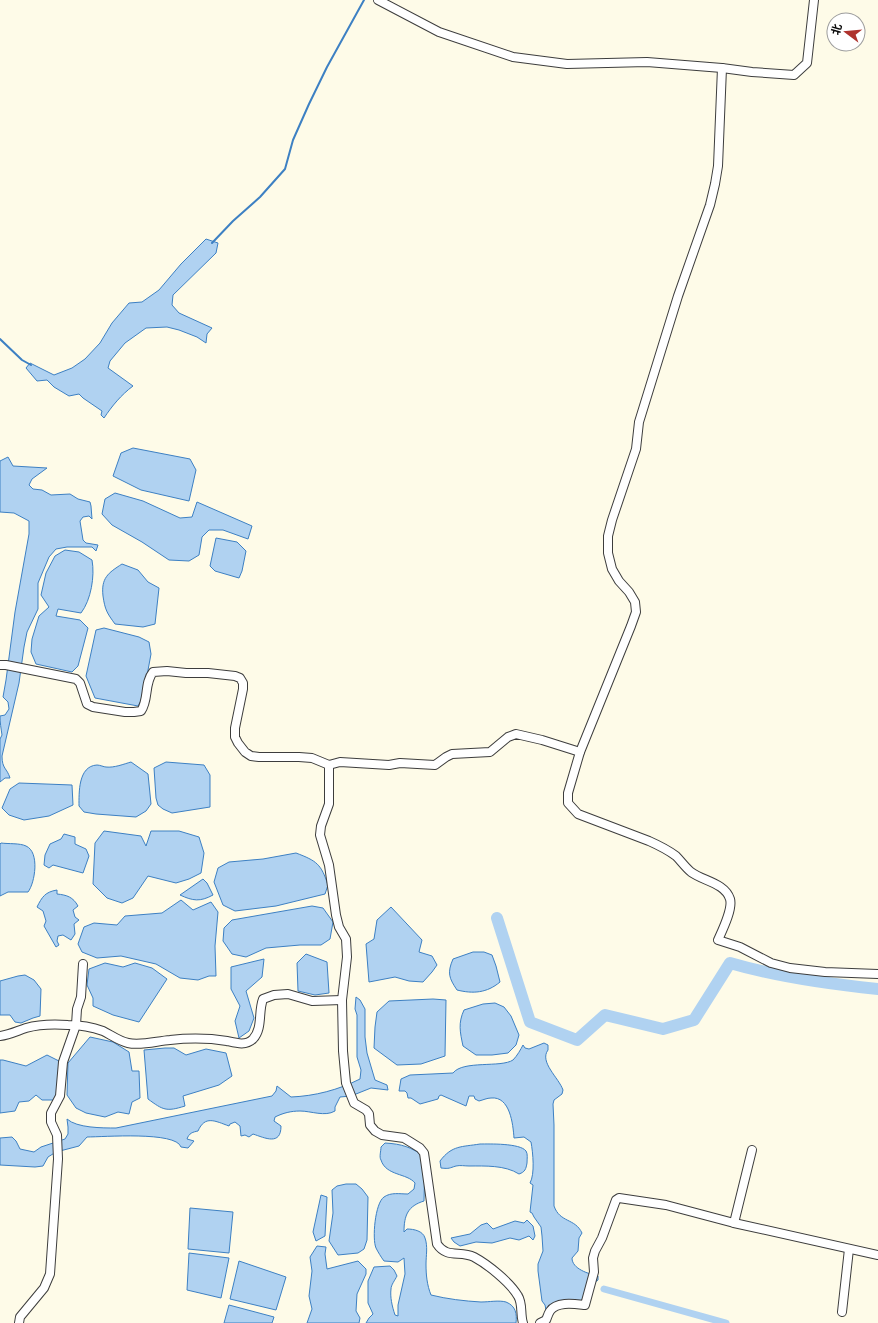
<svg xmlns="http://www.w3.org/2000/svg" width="878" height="1323" font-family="'Libre Baskerville','Noto Sans SC',serif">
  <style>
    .water { fill: #b0d2f1; stroke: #3d80c3 }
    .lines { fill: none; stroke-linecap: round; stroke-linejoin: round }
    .stream { stroke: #3d80c3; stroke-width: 2 }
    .canal { stroke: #b0d2f1; stroke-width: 7 }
    .river { stroke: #b0d2f1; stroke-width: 12 }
    .street-casing { stroke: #3d3d3d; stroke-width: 10 }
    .street { stroke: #fff; stroke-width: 8 }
  </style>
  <rect width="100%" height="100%" fill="#fefbe8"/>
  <g class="water">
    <path d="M206 239 218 243 216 253 173 295 172 305 179 313 212 328 207 334 206 343 197 337 179 330 167 327 146 328 125 343 110 361 108 368 133 386C121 395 112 406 104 418L101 415 102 411 83 398 79 394 69 396 54 387 47 380 37 381 26 368 30 363 54 375 72 368 85 359 100 343 112 323 129 303 142 302 159 290 181 264Z"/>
    <polygon points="133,448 190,459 196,470 189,501 141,490 113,476 121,453"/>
    <path d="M8 457 13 466 47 468 32 479 29 485 33 489 42 490 51 495 70 494 78 499 90 502 91 506 92 519 89 516 83 517 80 521 83 540 86 543 98 545 96 551 92 547H67L56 549 49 557 38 583V609L27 632 24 647 19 683 2 756C2 769 7 768 10 778H5L0 782V739L2 735C1 728 0 723 0 716L5 715 9 709 8 702 3 697 6 680 15 612 29 534V521L14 513 0 512V461Z"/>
    <polygon points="115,493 143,501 180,518 192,517 197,502 252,526 248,539 223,530 209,530 202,537 199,555 189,561 169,560 142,542 112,525 102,514 105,499"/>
    <polygon points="216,538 237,542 246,551 242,571 239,578 215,571 210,566"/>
    <path d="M65 550 79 552 92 560C95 576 91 600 81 613L58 609 56 616 80 620 88 628 78 666 72 672 36 664 31 652 32 639 39 616 49 607 41 595 46 573 55 556Z"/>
    <path d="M122 564 138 570 148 582 159 588 155 624 143 627 115 624C107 613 105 610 103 596 101 578 108 573 122 564Z"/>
    <polygon points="104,628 139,637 149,642 151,654 143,697 138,706 95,698 86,676 96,630"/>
    <path d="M131 762 148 774 151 804 146 811 136 817 96 814 84 812 79 806C79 793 78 766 97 765 100 765 104 767 106 767 114 768 124 764 131 762Z"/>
    <polygon points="166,762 204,765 210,775 210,807 172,813 163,809 158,805 156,798 154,768"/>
    <polygon points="19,783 72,785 73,805 49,816 24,820 9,815 2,808 10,789"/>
    <polygon points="104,831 141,836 146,846 151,831 179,831 199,837 204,853 201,873 189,879 176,883 148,876 133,898 122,903 107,898 93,884 95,843"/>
    <polygon points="64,834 75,837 75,844 86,849 89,856 83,873 53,865 49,868 44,865 45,855 50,844 61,839"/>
    <path d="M1 843C8 844 20 843 26 846 40 852 35 883 28 892H8L0 896V844Z"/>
    <path d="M296 853C317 861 321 864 328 885L325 894 276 906 235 911 223 905 214 882 218 868 229 862 263 859Z"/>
    <path d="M203 879 207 883 213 895C200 902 193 901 180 895Z"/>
    <path d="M57 890V894C67 895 73 897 78 906L73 910 75 917 79 920 74 924 75 934 71 940 63 935 58 936 57 941 59 945 56 947 44 926 46 921 43 911 37 907C42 897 45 892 57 890Z"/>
    <polygon points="181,900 193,910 211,902 218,912 215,946 216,976 209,976 198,980 180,978 156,964 121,956 97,958 82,952 78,944 84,927 94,923 117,925 125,916 162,913"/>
    <polygon points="312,906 323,908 333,922 330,939 321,945 300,945 266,948 246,957 232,954 223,941 224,928 232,920"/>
    <polygon points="391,907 422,940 419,952 432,956 437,965 432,972 423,982 409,981 395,977 369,982 366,944 374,939 377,920"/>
    <path d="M473 952H484L492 955 496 966 500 982C487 993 473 994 457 990 449 978 447 973 453 959Z"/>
    <polygon points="306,954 327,962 329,993 315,995 298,991 297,963"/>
    <polygon points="264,959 262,977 246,991 254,1018 249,1031 239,1038 235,1021 240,1006 231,989 231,967"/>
    <polygon points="105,963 123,967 135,963 152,968 167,979 139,1022 113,1015 93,1006 93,998 87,985 89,969"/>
    <polygon points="25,975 34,980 41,989 40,1016 33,1018 21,1023 15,1022 10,1015 0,1015 0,981 18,976"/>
    <path d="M356 997 360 1000 365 1009V1037L367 1053 375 1080 387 1085 388 1090 371 1088 351 1096 340 1097 335 1107V1111C325 1117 311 1111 300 1111 291 1111 283 1113 275 1117L274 1121 281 1126C281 1146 265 1138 253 1134L249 1137 245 1135 241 1136 240 1126 235 1122 230 1124 229 1126C215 1121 205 1115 198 1131 193 1132 189 1133 187 1139L194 1141 188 1148 181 1147C176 1131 103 1137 87 1137L79 1146 56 1152 48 1157 43 1166 35 1167 0 1165V1138L12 1137 16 1141 20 1149 34 1152 41 1147 65 1139 68 1134V1127L67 1119C77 1128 102 1128 116 1128L272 1096 276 1091 277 1086 291 1097C315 1096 338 1090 360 1079L361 1070 357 1057V1015L355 1009Z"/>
    <polygon points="433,999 446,1000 445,1056 421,1064 397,1065 374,1048 375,1027 377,1012 389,1001"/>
    <path d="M495 1003 504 1007 511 1016 519 1035 516 1045 508 1053 492 1055H476L463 1046C460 1032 458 1023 464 1010L483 1004Z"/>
    <polygon points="90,1037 113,1042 129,1052 132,1071 139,1071 140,1098 132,1102 129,1114 118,1112 105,1117 86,1113 76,1108 67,1095 68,1063"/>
    <path d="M544 1043 548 1045V1050C539 1062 559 1078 563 1090L562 1094 554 1100 553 1104 554 1125V1206C560 1223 575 1218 582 1233L579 1238 578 1251 572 1258C572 1269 589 1274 598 1276V1280L590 1286 583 1301 572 1302 554 1311 546 1310 545 1305 542 1301 538 1271V1264L543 1251 542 1236 541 1227 534 1217 532 1213 530 1212 533 1185 530 1183C535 1174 533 1153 531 1142L524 1137 514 1138C513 1124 510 1096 491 1098 487 1098 483 1100 479 1101L475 1099 474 1096H469L466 1106 441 1095 439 1096 438 1099 420 1104 411 1098H408L407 1093 405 1091H399L401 1079 410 1075 453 1073C463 1060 501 1068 513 1060 517 1056 521 1049 523 1045L525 1048 529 1049Z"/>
    <path d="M165 1048H174L186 1055 206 1049 226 1053 232 1076 219 1085 183 1096 185 1106C166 1112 163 1110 148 1099L144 1050Z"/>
    <polygon points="47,1055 59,1061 60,1083 56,1100 42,1100 36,1095 29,1101 19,1102 15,1111 0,1113 0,1060 3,1060 26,1066"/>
    <path d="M385 1143C402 1144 411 1147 425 1157L424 1201C408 1206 404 1215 404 1232L407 1229C414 1229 423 1231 425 1238 428 1246 426 1256 426 1264 426 1275 427 1285 431 1295 447 1299 464 1301 481 1302 489 1302 499 1300 506 1302 516 1306 517 1314 516 1323H366L369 1318 373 1314 368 1303V1281L374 1267 390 1266 394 1270 397 1276C395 1280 391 1285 391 1289 390 1297 392 1306 395 1315L398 1316V1305L405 1274 404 1258 398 1262 384 1261C381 1257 378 1252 376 1248 372 1239 375 1203 384 1197 391 1192 400 1194 408 1194L414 1189 415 1183C407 1173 386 1176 381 1160 379 1157 381 1151 381 1147Z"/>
    <path d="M480 1144C489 1144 520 1143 526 1151 528 1154 527 1159 527 1163 526 1169 525 1172 519 1174 505 1165 485 1166 469 1166 465 1166 460 1165 456 1166 449 1168 450 1169 441 1168L440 1161C452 1145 462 1147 480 1144Z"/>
    <polygon points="346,1184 356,1184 362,1189 368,1197 367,1240 364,1249 358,1253 338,1255 329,1241 333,1213 332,1190 337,1186"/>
    <polygon points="321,1195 327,1197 325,1236 316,1241 313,1232"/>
    <polygon points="190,1208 233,1212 229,1253 188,1249"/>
    <polygon points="527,1220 533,1226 535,1236 533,1240 529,1236 519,1240 510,1238 492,1243 476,1242 460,1246 454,1242 451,1238 470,1234 481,1225 487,1223 493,1229 515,1221 524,1223"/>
    <polygon points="317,1246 326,1247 325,1254 327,1269 358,1261 366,1269 366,1274 357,1294 356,1311 360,1318 359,1323 307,1323 312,1309 309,1296 312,1271 310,1257"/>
    <polygon points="189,1253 229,1258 221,1298 187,1290"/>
    <polygon points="239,1261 286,1277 276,1310 230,1299"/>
    <polygon points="229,1305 274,1317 272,1323 224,1323"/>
  </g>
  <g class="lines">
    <g class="stream">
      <polyline points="212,243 233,221 260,197 285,169 293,140 309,104 327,67 364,0"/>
      <polyline points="0,339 22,360 31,365"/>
    </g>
    <polyline class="canal" points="604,1289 726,1323"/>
    <path class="river" d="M497 918 530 1022 577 1040 605 1015 663 1029 694 1020 730 963C778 977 828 984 878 989"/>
    <defs>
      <g id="street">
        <polyline points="378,0 439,32 513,57 567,64 647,62 722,68 752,72 794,75 807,63 814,0"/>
        <path d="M722 68 718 166 715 184 710 205 678 296 639 422 636 449 612 520 608 536V553L612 569 619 581 629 592 635 602 636 612 631 626 580 752 568 793V803L578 814 649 841C658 845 668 850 676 856 681 861 685 867 691 872 703 881 725 883 730 899 733 909 722 931 718 940L740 947 771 963 790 968 825 972 878 974"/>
        <path d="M0 665H6L76 679 80 683 87 704 93 707 125 712H134L141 711C149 700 144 683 153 672L167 671 186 673H208L235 676 240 678 243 683V689L235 728V737L238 743 245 752 251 756 259 757H299L312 758 329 765 340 762 389 765 400 763 435 765 446 757 452 754 490 752 508 737 516 734 542 740 580 752"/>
        <path d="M329 765V804L321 826 320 835 329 865 336 915 339 927 346 939 347 957 342 1000 343 1051 346 1083 354 1103 366 1110 369 1114 370 1125 375 1131 382 1135 404 1138 420 1148 424 1153 437 1244C447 1259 460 1250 474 1257 487 1264 510 1282 518 1296 523 1304 520 1314 523 1323"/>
        <path d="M0 1036C9 1035 17 1031 26 1028 40 1024 54 1024 68 1025 80 1025 92 1027 103 1031 111 1035 119 1041 128 1043 141 1046 157 1041 170 1040 189 1038 208 1038 227 1041 236 1043 246 1046 253 1039 263 1028 258 1012 263 999L274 995 288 994 312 1001 342 1000"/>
        <polyline points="734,1223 752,1150"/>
        <polyline points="842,1312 849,1249"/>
        <polyline points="19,1323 20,1317 44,1288 50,1274 58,1159 57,1135 51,1122 51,1113 60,1096 63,1062 76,1025 77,1009 81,997 83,964"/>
        <path d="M540 1323 546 1320C547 1318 548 1314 550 1311 557 1301 575 1304 585 1305L594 1272 593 1258 595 1251 602 1238 616 1200 619 1198 666 1205 734 1223 878 1255"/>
      </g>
    </defs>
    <use href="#street" class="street-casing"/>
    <use href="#street" class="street"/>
  </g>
  <g transform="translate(846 32) rotate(286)"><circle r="19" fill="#ffffff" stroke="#9d9d9d"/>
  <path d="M0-3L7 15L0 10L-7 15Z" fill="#af332d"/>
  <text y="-6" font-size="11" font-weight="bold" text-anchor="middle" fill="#0a0a0a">北</text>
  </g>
</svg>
